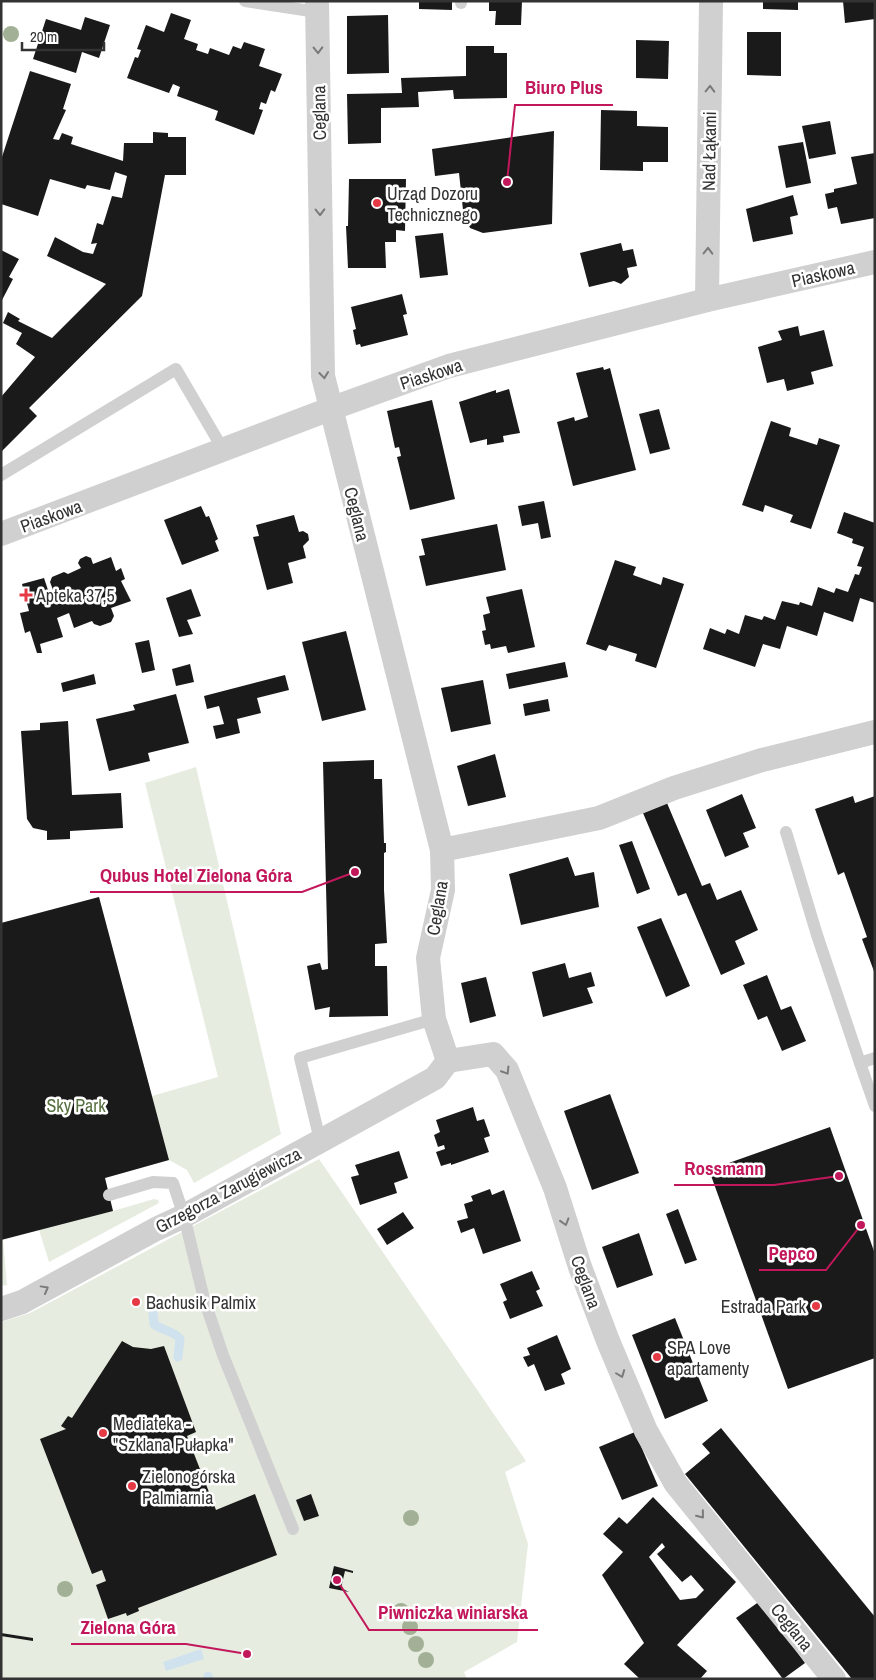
<svg xmlns="http://www.w3.org/2000/svg" width="876" height="1680" font-family="'Archivo Narrow',sans-serif">
  <style>
    .green { fill: #e6ecdf }
    .water { fill: #cfe2ee }
    .lines { fill: none; stroke-linecap: round; stroke-linejoin: round }
    .stream { stroke: #cfe2ee; stroke-width: 9 }
    .building { fill: #1a1a1a; fill-rule: evenodd }
    .service { stroke: #d0d0d0; stroke-width: 12 }
    .minor { stroke: #d0d0d0; stroke-width: 24 }
    .tree { fill: #a2b095 }
    .oneway { stroke: #7a7a7a }
    .poi-dot { fill: #e63946; stroke: #fff; stroke-width: 2 }
    .labels { text-anchor: middle; dominant-baseline: central; stroke-width: 5; stroke-linejoin: round; paint-order: stroke }
    .street-label { font-size: 18px; fill: #333; stroke: #fff }
    .poi-label { font-size: 18px; fill: #333; stroke: #fff; text-anchor: start }
    .park-label { font-size: 18px; fill: #56703f; stroke: #fff }
    .leader { fill: none; stroke: #c2185b; stroke-width: 2 }
    .callout-dot { fill: #c2185b; stroke: #fff; stroke-width: 2 }
    .callout-label { font-size: 19px; text-anchor: middle; font-weight: bold; fill: #c2185b; stroke: #fff; stroke-width: 5; stroke-linejoin: round; paint-order: stroke }
  </style>
  <rect width="100%" height="100%" fill="#fff"/>
  <g class="green">
    <polygon points="196,767 281,1134 194,1183 187,1170 169,1160 105,1178 113,1211 154,1199 158,1200 159,1203 49,1262 39,1230 3,1240 7,1285 1,1286 1,923 99,897 152,1096 218,1077 145,783"/>
    <polygon points="319,1159 526,1461 505,1472 528,1544 517,1642 464,1672 467,1679 1,1679 1,1322 30,1313"/>
  </g>
  <polygon class="water" points="201,1649 204,1659 166,1671 163,1662"/>
  <g class="lines">
    <g class="stream">
      <path d="M153 1313 154 1324C162 1331 173 1330 180 1339L178 1357"/>
      <polyline points="208,1676 209,1679"/>
    </g>
  </g>
  <g class="building">
    <polygon points="419,1 452,1 452,10 419,9"/>
    <polygon points="489,1 522,1 521,25 495,25 496,11 489,11"/>
    <polygon points="763,1 798,1 798,10 763,9"/>
    <polygon points="843,1 875,1 875,19 845,23"/>
    <polygon points="171,13 191,20 184,39 198,44 196,50 208,54 210,48 229,55 233,46 241,49 244,42 265,49 259,66 282,74 275,92 271,90 266,104 261,102 259,109 263,110 254,135 215,120 218,111 177,96 180,87 173,84 169,93 127,78 135,57 138,58 141,50 137,49 146,25 164,32"/>
    <polygon points="388,15 389,73 347,74 347,16"/>
    <polygon points="85,17 110,25 99,58 82,52 76,73 33,59 46,19 81,30"/>
    <polygon points="747,32 781,32 781,76 747,75"/>
    <polygon points="636,40 669,41 668,79 636,78"/>
    <polygon points="466,46 494,46 494,53 507,53 507,98 454,99 453,90 418,92 419,107 381,108 381,143 348,144 347,94 402,93 401,78 466,76"/>
    <polygon points="30,71 71,84 63,109 66,110 53,139 59,140 62,133 73,137 71,144 123,161 124,143 153,143 153,132 168,133 168,137 186,137 186,175 165,175 142,296 29,408 37,416 1,452 1,397 35,357 16,344 22,333 3,323 8,312 20,319 18,321 52,338 106,284 47,256 55,237 83,252 93,254 97,243 91,244 97,223 103,225 112,196 122,198 127,176 115,172 110,190 87,185 85,189 50,179 38,216 1,204 1,160"/>
    <polygon points="601,110 637,111 637,126 668,127 668,162 643,162 643,171 600,170"/>
    <polygon points="830,121 836,154 809,159 802,126"/>
    <polygon points="554,131 552,224 483,233 470,228 463,210 459,173 435,176 432,149"/>
    <polygon points="803,142 811,183 786,188 778,146"/>
    <polygon points="875,153 875,218 841,224 837,207 828,209 825,194 834,192 834,189 857,184 851,157"/>
    <polygon points="349,179 406,179 405,231 396,230 396,242 385,242 386,268 348,268 346,226 348,226"/>
    <polygon points="793,195 798,215 790,217 793,234 753,242 746,209"/>
    <polygon points="443,233 448,275 420,278 415,236"/>
    <polygon points="621,243 623,251 633,249 637,266 627,268 629,277 621,284 614,281 589,287 580,253"/>
    <polygon points="1,250 19,259 9,277 13,279 1,302"/>
    <polygon points="402,294 407,314 403,315 408,335 361,347 360,344 356,345 353,330 356,329 351,307"/>
    <polygon points="798,326 800,336 824,330 833,366 811,372 814,384 787,391 784,379 767,383 758,347 782,340 778,331"/>
    <polygon points="603,367 604,370 610,368 636,470 573,486 557,422 574,417 575,421 588,417 576,373"/>
    <polygon points="509,389 520,433 503,436 504,442 487,445 487,439 470,443 459,402 496,390 496,393"/>
    <polygon points="432,400 455,499 410,510 397,457 401,456 399,447 395,448 387,411"/>
    <polygon points="659,409 670,449 650,454 639,414"/>
    <polygon points="771,421 791,428 789,436 817,445 819,438 840,445 811,529 790,522 793,515 765,505 763,512 742,505"/>
    <polygon points="544,501 551,537 541,539 538,523 522,526 518,506"/>
    <polygon points="201,506 206,517 209,516 218,539 215,541 219,551 182,565 164,520"/>
    <polygon points="844,512 875,523 875,603 860,598 853,622 824,612 817,636 787,626 780,649 763,644 755,667 703,649 710,628 725,634 727,629 739,634 745,615 762,620 764,616 775,620 782,601 799,605 800,602 812,606 818,587 834,593 836,588 848,592 855,574 859,575 862,567 857,566 864,547 852,543 853,539 837,533"/>
    <polygon points="294,515 299,532 303,531 308,534 309,540 303,546 306,558 288,563 293,583 267,590 253,537 259,536 256,525"/>
    <polygon points="497,524 506,570 426,586 419,556 425,555 421,539"/>
    <polygon points="86,556 91,558 93,564 111,557 116,571 121,568 125,579 121,581 131,601 111,608 114,616 111,622 100,626 94,624 92,621 74,628 69,613 57,618 63,637 40,644 42,653 37,653 30,631 25,633 20,613 29,611 22,584 44,578 51,599 56,598 50,582 52,577 64,572 68,574 81,568 78,563 80,559"/>
    <polygon points="615,560 636,567 633,575 661,585 663,577 684,584 656,668 635,661 637,654 609,645 606,651 586,644"/>
    <polygon points="191,589 201,616 187,620 193,634 179,637 166,598"/>
    <polygon points="522,589 535,647 508,653 506,646 491,649 490,644 485,645 482,631 486,630 483,615 490,613 486,597"/>
    <polygon points="346,631 366,710 322,721 302,642"/>
    <polygon points="149,640 155,670 142,673 135,643"/>
    <polygon points="565,662 568,677 509,689 506,674"/>
    <polygon points="190,664 194,682 176,686 172,669"/>
    <polygon points="94,674 96,684 63,692 61,683"/>
    <polygon points="285,675 289,690 257,698 261,713 237,719 240,733 216,739 213,726 224,724 219,706 207,709 204,696"/>
    <polygon points="483,680 491,724 451,732 441,688"/>
    <polygon points="176,694 189,743 148,753 150,761 109,771 96,719 135,710 133,705"/>
    <polygon points="548,699 550,711 525,716 523,704"/>
    <polygon points="68,721 72,795 121,793 123,828 70,831 70,839 47,840 47,831 33,828 27,819 21,731 40,730 40,723"/>
    <polygon points="495,754 506,797 468,806 457,766"/>
    <polygon points="374,760 374,779 382,779 384,843 386,843 386,852 384,853 384,890 387,943 375,944 375,966 387,966 388,1016 329,1017 330,1007 315,1010 307,966 320,963 322,970 328,969 323,762"/>
    <polygon points="742,794 756,828 743,833 749,847 725,857 706,810"/>
    <polygon points="853,796 855,803 875,796 875,974 862,939 867,937 844,872 838,875 815,809"/>
    <polygon points="667,803 702,886 710,883 717,900 741,890 758,930 735,941 745,964 721,975 686,893 678,896 643,813"/>
    <polygon points="632,841 650,889 637,894 619,845"/>
    <polygon points="568,857 575,876 594,872 599,907 521,925 509,874"/>
    <polygon points="99,897 169,1160 105,1178 113,1211 1,1240 1,923"/>
    <polygon points="661,918 690,986 666,997 637,927"/>
    <polygon points="565,963 569,978 591,972 595,986 587,988 593,1003 543,1017 532,972"/>
    <polygon points="767,975 781,1010 791,1006 806,1041 782,1051 767,1016 758,1020 743,985"/>
    <polygon points="486,977 496,1016 470,1023 461,983"/>
    <polygon points="610,1094 639,1173 592,1190 564,1111"/>
    <polygon points="473,1107 477,1121 484,1119 490,1136 484,1138 489,1152 451,1165 451,1163 441,1166 436,1152 445,1149 444,1145 438,1147 434,1135 440,1132 436,1120"/>
    <polygon points="830,1127 875,1254 875,1358 788,1389 709,1170"/>
    <polygon points="399,1151 408,1178 394,1183 397,1193 360,1205 351,1177 359,1175 355,1165"/>
    <polygon points="490,1189 492,1195 504,1190 521,1241 483,1254 474,1228 461,1233 457,1221 468,1218 464,1204 473,1201 471,1196"/>
    <polygon points="678,1209 697,1260 685,1264 666,1214"/>
    <polygon points="403,1212 414,1228 387,1245 377,1229"/>
    <polygon points="639,1233 653,1275 617,1288 602,1247"/>
    <polygon points="532,1271 540,1289 536,1291 543,1306 510,1319 503,1302 507,1300 500,1284"/>
    <polygon points="675,1318 708,1401 665,1419 632,1335"/>
    <polygon points="557,1335 571,1369 561,1374 565,1384 545,1391 534,1364 528,1367 523,1357 530,1355 527,1348"/>
    <polygon points="122,1341 133,1347 151,1349 164,1346 196,1432 187,1436 216,1510 255,1494 277,1555 138,1608 139,1611 127,1616 126,1613 108,1619 96,1585 106,1581 102,1570 92,1574 40,1439 66,1429 61,1426 68,1416 72,1418"/>
    <polygon points="721,1428 875,1617 875,1679 852,1679 685,1474 710,1453 702,1444"/>
    <polygon points="635,1432 658,1486 622,1500 599,1447"/>
    <polygon points="311,1494 319,1516 304,1521 296,1500"/>
    <path d="M653 1497 736 1582 677 1645 707 1671 700 1679H640L624 1664 644 1643 602 1575 623 1552 603 1534 619 1517 627 1524ZM662 1543 665 1547 657 1554 682 1582 691 1575 704 1590 696 1598 680 1600 649 1557Z"/>
    <polygon points="334,1566 353,1571 353,1573 345,1571 341,1588 349,1592 329,1588"/>
    <polygon points="760,1601 805,1663 783,1679 736,1618"/>
    <polygon points="1,1633 33,1638 33,1641 1,1636"/>
  </g>
  <g class="lines">
    <g class="service">
      <polyline points="245,1 317,12"/>
      <polyline points="461,1 461,3"/>
      <polyline points="1,475 176,369 224,451"/>
      <polyline points="786,832 817,935 860,1063"/>
      <polyline points="875,1058 860,1063 875,1106"/>
      <polyline points="320,1140 300,1058 434,1019"/>
      <polyline points="109,1195 153,1182 173,1183 184,1216 204,1299 223,1355 293,1529"/>
    </g>
    <g class="minor">
      <polyline points="317,1 323,376 442,850 443,890 428,958 434,1019 448,1061"/>
      <polyline points="707,300 711,1"/>
      <polyline points="1,534 330,409 449,366 707,300 875,262"/>
      <polyline points="442,850 599,818 674,788 762,760 875,732"/>
      <polyline points="448,1061 493,1054 507,1070 555,1188 580,1267 608,1341 646,1431 676,1484 834,1679"/>
      <polyline points="1,1309 22,1302 156,1229 184,1216 435,1078 448,1061"/>
    </g>
  </g>
  <g class="tree">
    <circle cx="11" cy="34" r="8"/>
    <circle cx="411" cy="1518" r="8"/>
    <circle cx="65" cy="1589" r="8"/>
    <circle cx="401" cy="1611" r="8"/>
    <circle cx="410" cy="1627" r="8"/>
    <circle cx="416" cy="1644" r="8"/>
    <circle cx="426" cy="1660" r="8"/>
  </g>
  <defs><path id="oneway-chevron" d="M-2-3.5L2.5 0L-2 3.5" fill="none" stroke-width="1.6" stroke-linecap="round" stroke-linejoin="round" transform="scale(1.25)"/></defs>
  <g class="oneway">
    <use href="#oneway-chevron" transform="translate(318 50) rotate(89)"/>
    <use href="#oneway-chevron" transform="translate(710 89) rotate(-89)"/>
    <use href="#oneway-chevron" transform="translate(320 212) rotate(89)"/>
    <use href="#oneway-chevron" transform="translate(708 251) rotate(-89)"/>
    <use href="#oneway-chevron" transform="translate(324 375) rotate(84)"/>
    <use href="#oneway-chevron" transform="translate(506 1071) rotate(58)"/>
    <use href="#oneway-chevron" transform="translate(565 1222) rotate(73)"/>
    <use href="#oneway-chevron" transform="translate(45 1289) rotate(-29)"/>
    <use href="#oneway-chevron" transform="translate(621 1374) rotate(69)"/>
    <use href="#oneway-chevron" transform="translate(701 1515) rotate(51)"/>
  </g>
  <g class="poi-dot">
    <circle cx="377" cy="203" r="5"/>
    <path d="M23.5 587.5h5v5h5v5h-5v5h-5v-5h-5v-5h5z"/>
    <circle cx="136" cy="1302" r="5"/>
    <circle cx="816" cy="1306" r="5"/>
    <circle cx="657" cy="1357" r="5"/>
    <circle cx="103" cy="1433" r="5"/>
    <circle cx="132" cy="1486" r="5"/>
  </g>
  <g class="labels">
    <g class="street-label">
      <text transform="translate(319 113) rotate(-91)">Ceglana</text>
      <text transform="translate(709 151) rotate(-89)">Nad Łąkami</text>
      <text transform="translate(823 274) rotate(-13)">Piaskowa</text>
      <text transform="translate(431 374) rotate(-18)">Piaskowa</text>
      <text transform="translate(357 514) rotate(76)">Ceglana</text>
      <text transform="translate(51 516) rotate(-20)">Piaskowa</text>
      <text transform="translate(437 908) rotate(-81)">Ceglana</text>
      <text transform="translate(228 1190) rotate(-28)">Grzegorza Zarugiewicza</text>
      <text transform="translate(586 1282) rotate(70)">Ceglana</text>
      <text transform="translate(792 1627) rotate(51)">Ceglana</text>
    </g>
    <g class="poi-label">
      <text x="387" y="193">Urząd Dozoru<tspan x="387" dy="21">Technicznego</tspan></text>
      <text x="36" y="595">Apteka 37,5</text>
      <text x="146" y="1302">Bachusik Palmix</text>
      <text x="806" y="1306" text-anchor="end">Estrada Park</text>
      <text x="667" y="1347">SPA Love<tspan x="667" dy="21">apartamenty</tspan></text>
      <text x="113" y="1423">Mediateka -<tspan x="113" dy="21">"Szklana Pułapka"</tspan></text>
      <text x="142" y="1476">Zielonogórska<tspan x="142" dy="21">Palmiarnia</tspan></text>
    </g>
    <g class="park-label">
      <text x="76" y="1105">Sky Park</text>
    </g>
  </g>
  <path class="leader" d="M507 182L515 105H613M355 872L302 892H90M839 1176L774 1185H674M861 1225L826 1270H759M337 1580L369 1630H538M247 1654L186 1644H71"/>
  <g class="callout-dot">
    <circle cx="507" cy="182" r="5"/>
    <circle cx="355" cy="872" r="5"/>
    <circle cx="839" cy="1176" r="5"/>
    <circle cx="861" cy="1225" r="5"/>
    <circle cx="337" cy="1580" r="5"/>
    <circle cx="247" cy="1654" r="5"/>
  </g>
  <g class="callout-label">
    <text x="564" y="94">Biuro Plus</text>
    <text x="196" y="882">Qubus Hotel Zielona Góra</text>
    <text x="724" y="1175">Rossmann</text>
    <text x="792" y="1260">Pepco</text>
    <text x="453" y="1619">Piwniczka winiarska</text>
    <text x="128" y="1634">Zielona Góra</text>
  </g>
  <rect width="876" height="1680" fill="none" stroke="#333333" stroke-width="5"/>
  <path d="M22 42v8h82v-8" fill="none" stroke="#333333" stroke-width="2.5"/>
  <text x="30" y="42" font-size="15" fill="#333333" stroke="#ffffff" stroke-width="4" paint-order="stroke">20 m</text>
</svg>
